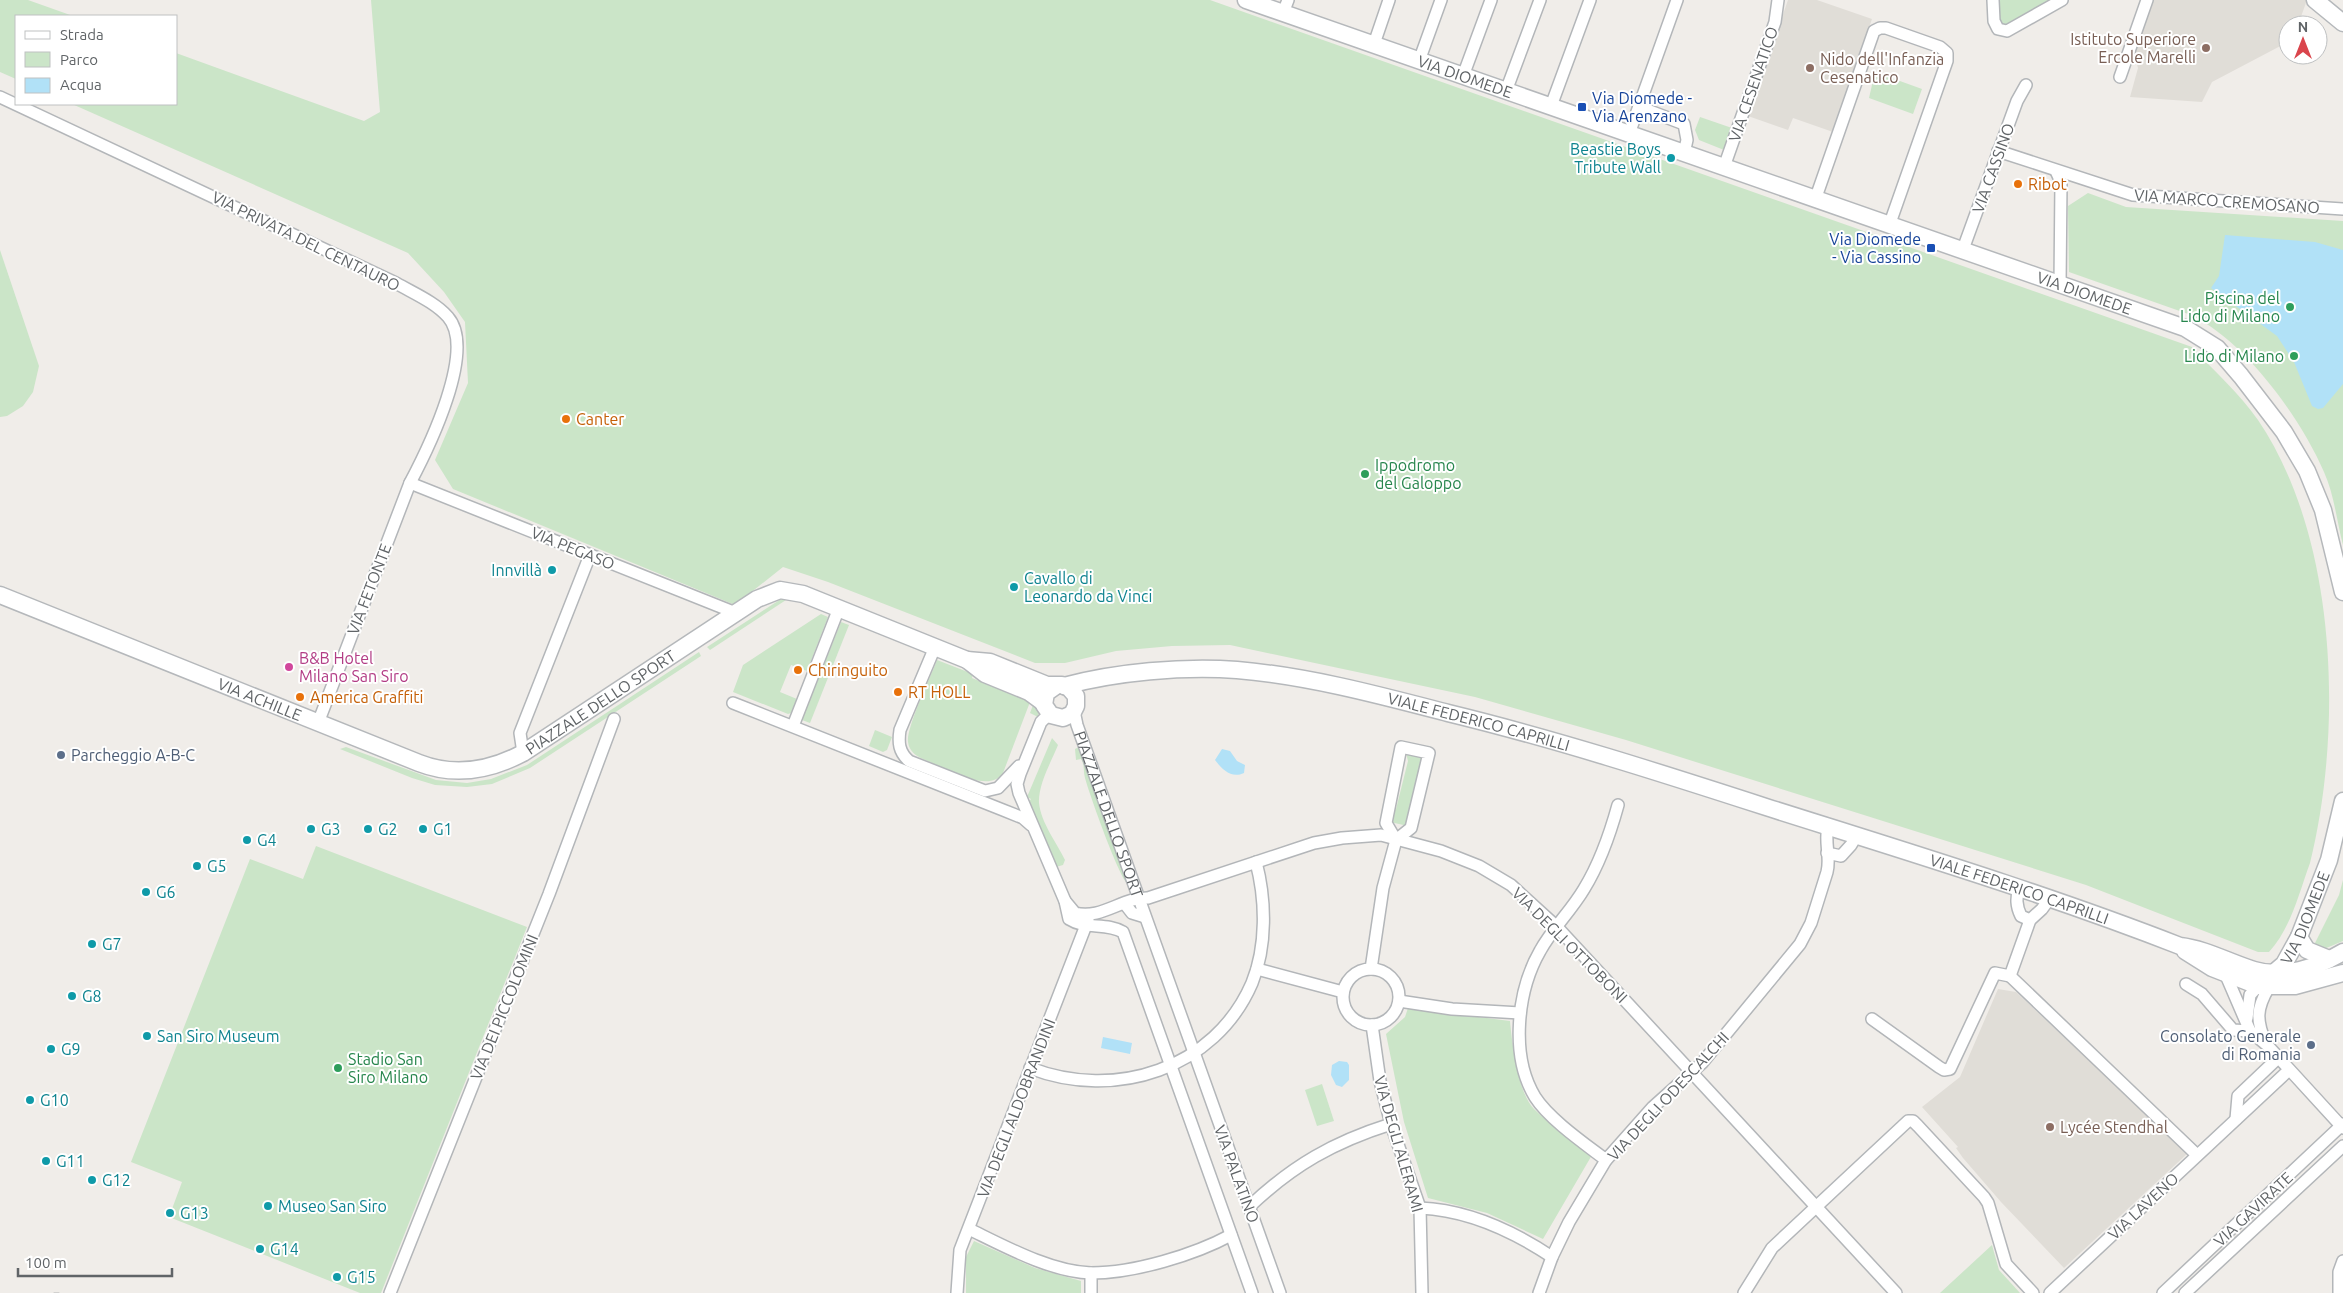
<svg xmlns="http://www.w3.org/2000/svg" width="2343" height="1293" font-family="Ubuntu,sans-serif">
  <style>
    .education { fill: #e0ddd7 }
    .green { fill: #cbe5c8 }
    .water { fill: #b1e1f7 }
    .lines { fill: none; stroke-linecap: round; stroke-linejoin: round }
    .street-casing { stroke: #b3b6b9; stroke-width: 14 }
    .secondary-casing { stroke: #b5b8bb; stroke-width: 19 }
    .street { stroke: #fff; stroke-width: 11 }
    .secondary { stroke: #fff; stroke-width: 16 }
    .tram { stroke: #b4b5b5; stroke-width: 1 }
    .education-dot { fill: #8d6e63; stroke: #fff; stroke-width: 2 }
    .transit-dot { fill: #1a4fb4; stroke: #fff; stroke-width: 2 }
    .culture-dot { fill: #0f9aa8; stroke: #fff; stroke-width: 2 }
    .food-dot { fill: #e8710a; stroke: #fff; stroke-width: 2 }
    .leisure-dot { fill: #2e9e5b; stroke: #fff; stroke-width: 2 }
    .hotel-dot { fill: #d1479c; stroke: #fff; stroke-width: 2 }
    .service-dot { fill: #5c6f8a; stroke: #fff; stroke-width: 2 }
    .labels { text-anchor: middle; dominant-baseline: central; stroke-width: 4; stroke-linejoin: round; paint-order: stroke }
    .education-label { font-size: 16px; fill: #785e54; stroke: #fff; text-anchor: start }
    .street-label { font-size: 16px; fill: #606467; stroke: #fff }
    .transit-label { font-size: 16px; fill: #164399; stroke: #fff; text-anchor: start }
    .culture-label { font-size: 16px; fill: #0d838f; stroke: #fff; text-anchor: start }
    .food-label { font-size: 16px; fill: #c56008; stroke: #fff; text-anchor: start }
    .leisure-label { font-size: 16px; fill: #27864d; stroke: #fff; text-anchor: end }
    .hotel-label { font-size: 16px; fill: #b23c85; stroke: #fff; text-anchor: start }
    .service-label { font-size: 16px; fill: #4e5e75; stroke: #fff; text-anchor: start }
  </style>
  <rect width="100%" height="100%" fill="#f0ede9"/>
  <g class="education">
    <polygon points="1788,0 1817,0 1872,19 1833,132 1793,118 1788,130 1748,116"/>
    <polygon points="2154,0 2307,0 2298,25 2288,25 2288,42 2212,82 2202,102 2130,97 2138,68 2134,54"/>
    <polygon points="1998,989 2016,992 2188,1153 2064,1268 2001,1202 1963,1158 1956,1148 1958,1147 1922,1107 1960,1077"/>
  </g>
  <g class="green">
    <polygon points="0,0 28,0 73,16 16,16 16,79 0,72"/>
    <path d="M371 0H1210L2192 347C2214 371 2240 394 2258 420 2338 538 2343 730 2310 863 2299 893 2291 928 2269 952H2258L2086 885 1626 740 1475 697 1230 645 1172 646 1116 651 1065 663H1035L828 582 783 567 735 605 453 489 435 460 468 383 465 322 444 292 408 253 72 104H176V53L364 121 380 112Z"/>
    <polygon points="1998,0 2051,0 2004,26 2000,23"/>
    <polygon points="1875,72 1922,89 1913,114 1869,98"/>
    <polygon points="1700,117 1732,128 1724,150 1699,140 1695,130"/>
    <path d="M2088 193 2126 207 2343 221V545C2337 522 2334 494 2324 472 2300 417 2245 341 2191 315L2069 272 2068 206Z"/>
    <polygon points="0,250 39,366 33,392 23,406 7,416 0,417"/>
    <polygon points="781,599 786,600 710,650 707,647"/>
    <polygon points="821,614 828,617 807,671 791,665 780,692 797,699 791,713 788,714 733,692 743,665"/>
    <polygon points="841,622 849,625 810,723 802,720"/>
    <polygon points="699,652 701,656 530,768 492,784 467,787 435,785 412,778 340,749 346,747 436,780 467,783 491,779 527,765"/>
    <path d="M937 660 973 674 972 678 998 689 1000 685 1028 696 1039 711 1038 717 1030 713 1033 705 1030 702 1003 773C989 795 943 767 923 759 916 756 909 751 908 742 906 728 931 676 937 660Z"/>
    <polygon points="875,730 892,737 887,750 883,752 869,746"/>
    <path d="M1052 738 1058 745C1051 762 1038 785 1039 803 1041 823 1057 843 1065 860L1063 865 1056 867 1028 803 1031 799 1027 797Z"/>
    <path d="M1079 747 1128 884C1120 880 1089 793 1085 778 1083 771 1085 765 1081 759L1076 760 1075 749Z"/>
    <polygon points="1406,753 1426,756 1408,826 1390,822 1391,812 1396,809 1408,761"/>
    <polygon points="316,846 527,927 381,1293 360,1293 169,1217 182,1182 131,1162 250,859 303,879"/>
    <polygon points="2343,880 2343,941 2317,952 2311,951 2339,895"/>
    <path d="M1408 1008 1510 1021C1512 1043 1518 1093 1534 1109 1551 1126 1573 1140 1592 1155L1543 1239 1487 1213 1428 1198 1404 1122 1386 1034 1405 1017Z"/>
    <polygon points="1322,1084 1334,1121 1317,1126 1305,1090"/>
    <polygon points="974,1241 1035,1268 1081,1281 1081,1293 966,1293 966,1257"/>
    <polygon points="1992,1245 1999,1270 2020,1293 1940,1293"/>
  </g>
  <g class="water">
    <polygon points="2225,235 2315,242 2343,250 2343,384 2323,408 2318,409 2312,406 2294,362 2277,336 2211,288 2219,276"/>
    <path d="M1222 749 1230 751 1237 761 1245 765 1244 773C1231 779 1222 769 1215 760Z"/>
    <polygon points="1103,1037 1132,1043 1130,1054 1101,1048"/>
    <polygon points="1339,1061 1347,1062 1349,1065 1349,1080 1342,1087 1336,1085 1331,1075 1332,1065"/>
  </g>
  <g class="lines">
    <defs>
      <g id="street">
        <polyline points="1993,0 1994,21 1998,29 2007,31 2062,0"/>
        <polyline points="1283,13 1288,0"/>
        <polyline points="1374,44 1389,0"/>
        <polyline points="1419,61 1441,0"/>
        <polyline points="1463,76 1491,0"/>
        <polyline points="2120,77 2147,0"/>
        <polyline points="1506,91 1540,0"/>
        <path d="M0 97 396 283C413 293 435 302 448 317 477 350 428 449 410 483L318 723"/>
        <polyline points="1551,106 1590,0"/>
        <polyline points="1639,107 1684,124 1687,140 1684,153"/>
        <polyline points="1629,134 1677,0"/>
        <polyline points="1998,151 2133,195 2343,209"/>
        <polyline points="1724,167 1775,22 1778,0"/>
        <polyline points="2056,171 2061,182 2060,285"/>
        <polyline points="1815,200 1874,31 1880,28 1886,28 1940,47 1947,53 1947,61 1889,226"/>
        <polyline points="1962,252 2017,101 2026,85"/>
        <polyline points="410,483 736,613"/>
        <path d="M935 647 900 730C898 743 899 752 909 761L985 791 998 788 1019 766"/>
        <polyline points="733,703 1003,810 1023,818 1031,825"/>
        <path id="s1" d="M1074 711 1077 725 1280 1293"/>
        <path d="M1049 714 1041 722 1020 774 1017 784 1019 793 1065 901 1069 919C1086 930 1106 922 1123 932L1252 1293"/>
        <polyline points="793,726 839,608"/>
        <polyline points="523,753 520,733 590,555"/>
        <polyline points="1827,853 1841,856 1851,845 1857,835"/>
        <path d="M2019 887C2016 898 2016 906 2021 916L2030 920"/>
        <path d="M1065 901 1075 913C1101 920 1123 897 1148 898L1314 843 1342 838 1381 835 1441 851 1479 866 1511 885 1557 927 1896 1293"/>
        <polyline points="1125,904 1132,913 1145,917"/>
        <circle cx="1371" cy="997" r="28"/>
        <polyline points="1257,969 1343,992"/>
        <polyline points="1371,969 1383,888 1396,840 1411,828 1429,753 1401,747 1386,823 1396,840"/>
        <polyline points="2225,973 2250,1031 2267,1045 2343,1128"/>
        <polyline points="2010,976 2197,1155"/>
        <polyline points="2010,976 2030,920 2042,909 2050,898"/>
        <polyline points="2186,984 2202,994 2233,1030 2250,1031"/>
        <polyline points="1399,1001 1452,1009 1520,1013"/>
        <polyline points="2247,1018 2250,995 2258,986"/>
        <polyline points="1872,1019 1939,1067 1944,1070 1950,1069 1995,973 2010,976"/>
        <polyline points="1372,1025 1380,1081 1391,1124 1420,1208 1422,1293"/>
        <path d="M2266 1044C2256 1020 2256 1009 2269 987"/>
        <path d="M1030 1068C1115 1101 1215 1069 1252 983 1267 946 1266 900 1256 862"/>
        <polyline points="2236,1119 2238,1096 2278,1058"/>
        <path d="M1606 1160C1585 1144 1549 1119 1535 1097 1510 1056 1517 991 1540 951 1552 929 1571 911 1584 889 1600 863 1610 834 1618 805"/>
        <path d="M1249 1207C1293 1165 1334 1142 1391 1124"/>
        <path d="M1420 1208C1467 1210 1513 1231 1552 1257"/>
        <path d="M969 1229C1004 1246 1051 1272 1091 1273 1134 1273 1194 1255 1231 1235"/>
        <polyline points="390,1293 549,894 614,719"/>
        <polyline points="957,1293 960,1250 1088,920"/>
        <polyline points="1091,1293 1091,1273"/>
        <path d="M1539 1293 1552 1257 1569 1222 1606 1160 1653 1107 1702 1063 1800 944 1811 923 1827 872C1831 857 1824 842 1828 826"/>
        <polyline points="1744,1293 1772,1248 1908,1121 1913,1121 1918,1126 1984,1197 1988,1203 2006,1264 2033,1293"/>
        <polyline points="2050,1293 2289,1070"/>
        <polyline points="2163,1293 2343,1124"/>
        <polyline points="2185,1293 2343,1146"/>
        <polyline points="2339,1293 2339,1272 2343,1261"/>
      </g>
      <g id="secondary">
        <path id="s2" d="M1246 0 2185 328 2217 348 2241 376 2284 432 2307 471 2323 510 2343 592"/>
        <polyline points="2315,0 2343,23"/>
        <path id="s3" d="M0 595 419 763C455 777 489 771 523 753L757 599 780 590 803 594 967 660 985 674 1029 692 1044 703"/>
        <polyline points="967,660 990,662 1047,685 1062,685 1069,688 1076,696 1076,706 1072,714 1063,718 1051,715 1044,705 1046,693 1056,686"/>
        <path id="s4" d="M1064 686C1116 672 1183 666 1237 670 1308 676 1379 695 1448 713 1555 739 1661 773 1766 807 1905 851 2044 893 2180 946 2206 949 2228 962 2254 970 2283 979 2318 967 2343 952"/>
        <polyline points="2299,937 2307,950 2329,959"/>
        <polyline points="2185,951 2212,968 2258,986 2295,986 2343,973"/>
        <path id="s5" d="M2258 986 2284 964 2299 937 2329 860 2343 801"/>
      </g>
    </defs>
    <use href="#street" class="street-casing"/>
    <use href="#secondary" class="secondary-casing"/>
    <use href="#street" class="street"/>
    <use href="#secondary" class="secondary"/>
    <polyline class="tram" points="54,1293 59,1293"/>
  </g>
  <g class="education-dot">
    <circle cx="2206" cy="48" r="5"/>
    <circle cx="1810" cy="68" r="5"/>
    <circle cx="2050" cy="1127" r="5"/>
  </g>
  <g class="transit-dot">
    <rect x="1577" y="102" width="10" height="10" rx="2.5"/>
    <rect x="1926" y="243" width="10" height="10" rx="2.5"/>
  </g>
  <g class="culture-dot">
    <circle cx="1671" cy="158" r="5"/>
    <circle cx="552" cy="570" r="5"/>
    <circle cx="1014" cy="587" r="5"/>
    <circle cx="311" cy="829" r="5"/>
    <circle cx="368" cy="829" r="5"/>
    <circle cx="423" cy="829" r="5"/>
    <circle cx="247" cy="840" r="5"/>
    <circle cx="197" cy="866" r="5"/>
    <circle cx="146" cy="892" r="5"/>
    <circle cx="92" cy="944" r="5"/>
    <circle cx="72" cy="996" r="5"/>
    <circle cx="147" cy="1036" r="5"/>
    <circle cx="51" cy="1049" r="5"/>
    <circle cx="30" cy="1100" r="5"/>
    <circle cx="46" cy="1161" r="5"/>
    <circle cx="92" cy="1180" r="5"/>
    <circle cx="268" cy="1206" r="5"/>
    <circle cx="170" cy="1213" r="5"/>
    <circle cx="260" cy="1249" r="5"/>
    <circle cx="337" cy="1277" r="5"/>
  </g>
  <g class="food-dot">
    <circle cx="2018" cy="184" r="5"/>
    <circle cx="566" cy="419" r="5"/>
    <circle cx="798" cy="670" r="5"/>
    <circle cx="898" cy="692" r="5"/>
    <circle cx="300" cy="697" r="5"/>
  </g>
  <g class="leisure-dot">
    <circle cx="2290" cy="307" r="5"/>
    <circle cx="2294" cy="356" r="5"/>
    <circle cx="1365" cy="474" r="5"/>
    <circle cx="338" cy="1068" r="5"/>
  </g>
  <circle class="hotel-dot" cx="289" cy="667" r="5"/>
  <g class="service-dot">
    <circle cx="61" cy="755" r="5"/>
    <circle cx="2311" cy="1045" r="5"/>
  </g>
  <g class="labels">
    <g class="education-label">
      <text x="2196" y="39" text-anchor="end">Istituto Superiore<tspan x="2196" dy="18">Ercole Marelli</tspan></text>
      <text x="1820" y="59">Nido dell'Infanzia<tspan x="1820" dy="18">Cesenatico</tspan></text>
      <text x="2060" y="1127">Lycée Stendhal</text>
    </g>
    <g class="street-label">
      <text stroke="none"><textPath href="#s2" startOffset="232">VIA DIOMEDE</textPath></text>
      <text transform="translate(1753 84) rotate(-71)">VIA CESENATICO</text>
      <text transform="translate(1993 168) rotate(-70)">VIA CASSINO</text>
      <text transform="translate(2227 201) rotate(4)">VIA MARCO CREMOSANO</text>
      <text transform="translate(306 241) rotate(26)">VIA PRIVATA DEL CENTAURO</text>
      <text stroke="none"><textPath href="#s2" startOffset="888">VIA DIOMEDE</textPath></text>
      <text transform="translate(573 548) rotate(22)">VIA PEGASO</text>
      <text transform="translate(369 589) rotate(-69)">VIA FETONTE</text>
      <text stroke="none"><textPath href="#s3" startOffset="280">VIA ACHILLE</textPath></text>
      <text stroke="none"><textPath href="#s3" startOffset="652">PIAZZALE DELLO SPORT</textPath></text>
      <text stroke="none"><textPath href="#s4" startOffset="422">VIALE FEDERICO CAPRILLI</textPath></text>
      <text stroke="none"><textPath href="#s1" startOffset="109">PIAZZALE DELLO SPORT</textPath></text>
      <text stroke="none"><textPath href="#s4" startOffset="988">VIALE FEDERICO CAPRILLI</textPath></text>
      <text stroke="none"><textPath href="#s5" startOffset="85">VIA DIOMEDE</textPath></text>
      <text transform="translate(1570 945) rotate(45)">VIA DEGLI OTTOBONI</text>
      <text transform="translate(504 1007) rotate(-68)">VIA DEI PICCOLOMINI</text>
      <text transform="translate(1668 1096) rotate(-47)">VIA DEGLI ODESCALCHI</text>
      <text transform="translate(1016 1108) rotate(-69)">VIA DEGLI ALDOBRANDINI</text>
      <text transform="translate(1399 1144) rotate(74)">VIA DEGLI ALERAMI</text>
      <text transform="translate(1237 1174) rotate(70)">VIA PALATINO</text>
      <text transform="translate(2143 1206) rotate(-43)">VIA LAVENO</text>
      <text transform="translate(2253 1209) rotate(-43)">VIA GAVIRATE</text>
    </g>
    <g class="transit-label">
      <text x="1592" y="98">Via Diomede -<tspan x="1592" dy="18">Via Arenzano</tspan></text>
      <text x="1921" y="239" text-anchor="end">Via Diomede<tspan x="1921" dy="18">- Via Cassino</tspan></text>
    </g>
    <g class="culture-label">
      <text x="1661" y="149" text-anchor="end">Beastie Boys<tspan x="1661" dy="18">Tribute Wall</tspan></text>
      <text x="542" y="570" text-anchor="end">Innvillà</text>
      <text x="1024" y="578">Cavallo di<tspan x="1024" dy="18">Leonardo da Vinci</tspan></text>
      <text x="321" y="829">G3</text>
      <text x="378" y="829">G2</text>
      <text x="433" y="829">G1</text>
      <text x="257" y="840">G4</text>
      <text x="207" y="866">G5</text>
      <text x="156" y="892">G6</text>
      <text x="102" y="944">G7</text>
      <text x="82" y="996">G8</text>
      <text x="157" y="1036">San Siro Museum</text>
      <text x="61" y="1049">G9</text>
      <text x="40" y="1100">G10</text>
      <text x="56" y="1161">G11</text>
      <text x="102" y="1180">G12</text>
      <text x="278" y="1206">Museo San Siro</text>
      <text x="180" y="1213">G13</text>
      <text x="270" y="1249">G14</text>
      <text x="347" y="1277">G15</text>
    </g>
    <g class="food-label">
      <text x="2028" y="184">Ribot</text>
      <text x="576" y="419">Canter</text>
      <text x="808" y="670">Chiringuito</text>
      <text x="908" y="692">RT HOLL</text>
      <text x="310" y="697">America Graffiti</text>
    </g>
    <g class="leisure-label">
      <text x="2280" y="298">Piscina del<tspan x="2280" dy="18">Lido di Milano</tspan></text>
      <text x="2284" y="356">Lido di Milano</text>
      <text x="1375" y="465" text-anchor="start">Ippodromo<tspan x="1375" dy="18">del Galoppo</tspan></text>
      <text x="348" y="1059" text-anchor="start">Stadio San<tspan x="348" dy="18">Siro Milano</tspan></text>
    </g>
    <g class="hotel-label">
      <text x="299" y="658">B&amp;B Hotel<tspan x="299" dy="18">Milano San Siro</tspan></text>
    </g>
    <g class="service-label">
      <text x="71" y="755">Parcheggio A-B-C</text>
      <text x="2301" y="1036" text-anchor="end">Consolato Generale<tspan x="2301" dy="18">di Romania</tspan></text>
    </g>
  </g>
  <rect x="15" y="15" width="162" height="90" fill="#ffffff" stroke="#bfc1c2"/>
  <rect x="25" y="31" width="25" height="8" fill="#ffffff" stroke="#bfc1c2"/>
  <text x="60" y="40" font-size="15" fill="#606467">Strada</text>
  <rect x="25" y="52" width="25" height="15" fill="#cbe5c8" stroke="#bfc1c2"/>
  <text x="60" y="65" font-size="15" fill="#606467">Parco</text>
  <rect x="25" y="78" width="25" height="15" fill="#b1e1f7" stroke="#bfc1c2"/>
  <text x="60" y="90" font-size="15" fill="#606467">Acqua</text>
  <g transform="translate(2303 40)"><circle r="24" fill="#ffffff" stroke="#bfc1c2"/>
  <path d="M0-4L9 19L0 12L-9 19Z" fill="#da454c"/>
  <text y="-8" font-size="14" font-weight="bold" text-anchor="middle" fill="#606467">N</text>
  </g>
  <path d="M18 1268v8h154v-8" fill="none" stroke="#606467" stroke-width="2.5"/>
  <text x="25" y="1268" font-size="15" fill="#606467" stroke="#ffffff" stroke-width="4" paint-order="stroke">100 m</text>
</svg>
